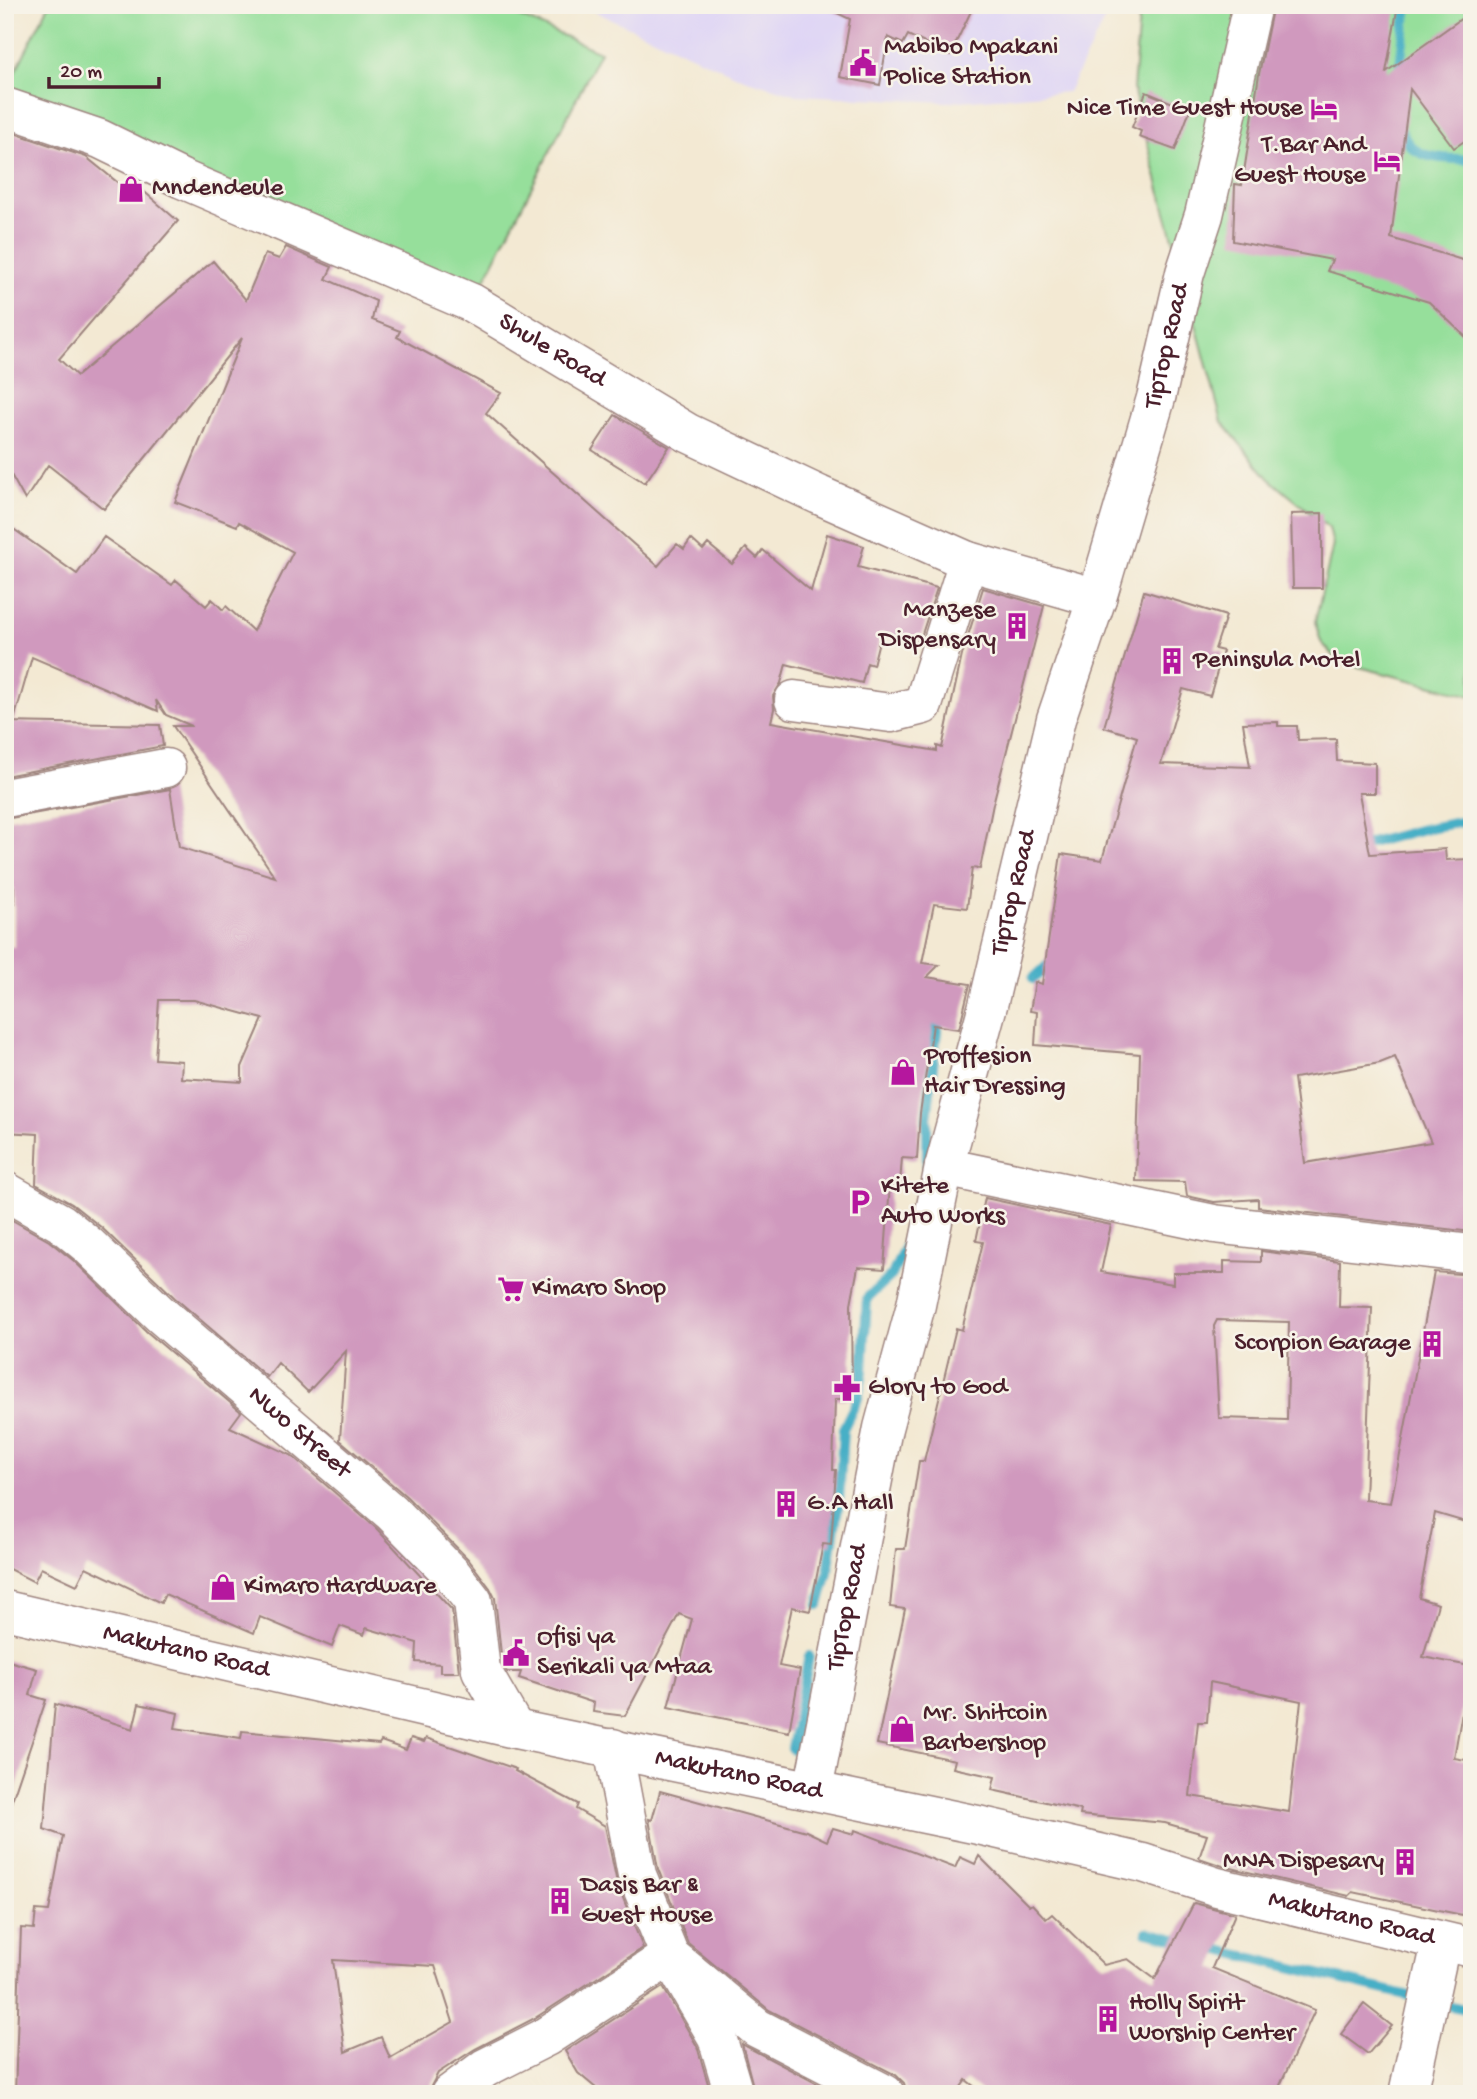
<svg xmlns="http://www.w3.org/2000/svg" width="1477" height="2099" font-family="'Gochi Hand',sans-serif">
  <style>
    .built { fill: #dfd5f5 }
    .green { fill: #96df9b; stroke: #707f63; stroke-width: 2 }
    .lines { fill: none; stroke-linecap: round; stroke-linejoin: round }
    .stream { stroke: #47afc6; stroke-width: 10 }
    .building { fill: #d099be; fill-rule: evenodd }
    .minor-casing { stroke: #9e847f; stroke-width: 41 }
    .minor { stroke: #fff; stroke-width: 38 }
    .labels { text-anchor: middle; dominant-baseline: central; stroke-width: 5; stroke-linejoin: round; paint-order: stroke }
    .poi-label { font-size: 26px; fill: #4a1f2b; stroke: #f7f3e8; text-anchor: start }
    .street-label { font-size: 26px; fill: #4a1f2b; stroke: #f7f3e8 }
  </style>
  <rect width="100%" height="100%" fill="#f7f3e8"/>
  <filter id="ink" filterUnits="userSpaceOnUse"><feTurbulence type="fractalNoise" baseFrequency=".0143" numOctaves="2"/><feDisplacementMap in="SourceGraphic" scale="14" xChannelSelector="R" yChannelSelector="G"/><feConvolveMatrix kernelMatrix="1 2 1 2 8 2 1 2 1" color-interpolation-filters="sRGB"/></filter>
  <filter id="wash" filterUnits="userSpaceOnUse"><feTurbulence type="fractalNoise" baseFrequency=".00686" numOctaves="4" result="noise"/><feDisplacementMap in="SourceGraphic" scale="28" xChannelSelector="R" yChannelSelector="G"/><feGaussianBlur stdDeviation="1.57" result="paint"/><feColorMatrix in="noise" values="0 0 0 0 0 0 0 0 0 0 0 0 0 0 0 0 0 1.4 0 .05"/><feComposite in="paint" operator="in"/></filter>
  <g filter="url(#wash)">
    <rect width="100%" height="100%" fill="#f3e9d3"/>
    <polygon class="built" points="580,5 1112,5 1068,92 947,102 797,95 744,79"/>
    <g class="green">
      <polygon points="49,5 494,5 600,52 473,303 5,92"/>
      <polygon points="1140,5 1472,5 1472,696 1340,662 1321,642 1315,622 1333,545 1329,528 1268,478 1222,422 1133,89"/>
    </g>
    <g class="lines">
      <g class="stream">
        <polyline points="1399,75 1407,5"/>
        <path d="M1400 126C1409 162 1440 157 1472 160"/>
        <polyline points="1355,847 1423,829 1466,821 1472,815"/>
        <polyline points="1033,979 1048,965 1056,962"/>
        <polyline points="927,1168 927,1118 939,1013"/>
        <polyline points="819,1605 828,1572 839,1500 843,1429 858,1398 863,1371 867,1298 892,1275 915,1224"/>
        <polyline points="792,1749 809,1656"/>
        <polyline points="1147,1932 1188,1942"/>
        <polyline points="1207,1947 1472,2011"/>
      </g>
    </g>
    <g id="blocks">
      <g class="building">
        <polygon points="820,5 974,5 950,55 908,35 903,44 888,37 880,85 840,77 850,19"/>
        <polygon points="1273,5 1398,5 1386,72 1472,11 1472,136 1454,148 1410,89 1391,238 1472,263 1472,343 1429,302 1327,271 1332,260 1233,241 1235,184 1242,185 1259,74"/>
        <polygon points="1146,92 1190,110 1175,150 1139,137 1141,131 1132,127"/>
        <path d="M5 130 86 157 127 190 133 182 178 221 59 359 77 376 213 261 246 300 265 254 279 259 286 247 332 267 326 279 376 301 372 320 400 331 397 337 501 393 486 413 658 566 677 544 684 549 691 539 703 550 708 544 732 564 746 548 757 558 763 550 811 591 827 534 864 546 858 567 937 588 919 643 881 633 873 665 867 663 862 683 786 664 781 683 773 696 774 709 771 722 937 751V746L942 748 962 655 983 588 1044 606 993 804 980 869 972 868 967 908 934 904 922 963 939 965 927 977 970 984 959 1029 933 1025 920 1113 917 1159 902 1158 900 1184H890L884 1269 858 1267 851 1304 852 1399H835L833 1470H836L831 1545 823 1544 810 1611 792 1607 779 1666 800 1670 789 1732 668 1707 692 1619 679 1614 625 1716 593 1712 594 1703 519 1678 521 1672H507L502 1663 495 1598 490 1588 468 1559 407 1497 340 1440 346 1351 308 1392 278 1363 267 1377 175 1298 102 1228 72 1204 36 1184 38 1134 5 1132V946L14 947V887H5V819L170 789 179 847 275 877 173 726H192L166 715 156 700 158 711 32 657 14 720 5 719V523L77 574 104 537 172 585 176 580 206 606 212 599 223 610 226 606 253 631 293 552 239 522 237 526 175 502 242 338 104 509 48 465 25 500 5 464ZM159 1000H194L263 1019 242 1067V1082L181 1078 182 1061 155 1059Z"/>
        <polygon points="615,415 669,447 645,483 592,450"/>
        <polygon points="1322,513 1322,588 1293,588 1291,514"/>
        <path d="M1144 591 1226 616 1215 649 1223 651 1210 696 1183 689 1161 764 1250 767 1243 723 1278 722V726H1297L1298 740 1336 739 1337 761 1375 763V793H1359L1370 854 1445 849 1446 860 1472 859V1232L1258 1207V1199L1214 1202 1187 1196 1185 1182 1136 1181 1140 1054 1035 1045 1037 1012 1030 1011 1035 982 1042 984 1061 854 1102 860 1137 737 1104 727ZM1395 1057 1431 1142 1305 1163 1294 1078 1380 1063Z"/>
        <polygon points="5,722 160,725 163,746 5,776"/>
        <path d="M985 1198 1111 1225 1101 1272 1173 1284V1273H1224V1261L1261 1262V1251L1340 1261 1339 1307 1372 1308 1365 1500 1391 1503 1434 1272 1472 1275V1524L1435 1513 1419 1598 1438 1604 1423 1657 1470 1666 1454 1758 1472 1761V1917L1353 1892 1349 1896 1223 1866 1199 1858 1207 1835 1165 1823 1080 1815 1081 1810 992 1790 995 1777 953 1768 955 1760 877 1744 905 1609 890 1607 896 1549H905L919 1461H924L956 1328 962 1330 983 1242 976 1241ZM1217 1320 1289 1322 1287 1420 1219 1418 1214 1326ZM1210 1682 1301 1701 1289 1812 1190 1796 1198 1722H1207Z"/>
        <polygon points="5,1216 49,1241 74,1261 146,1331 241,1412 230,1427 291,1455 376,1528 452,1610 459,1672 440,1672 440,1664 416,1662 417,1643 366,1628 364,1635 340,1626 332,1647 260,1617 254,1633 165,1594 161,1603 86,1567 77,1585 41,1568 34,1582 5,1567"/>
        <polygon points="5,1660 37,1669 30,1695 46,1700 10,1806 5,1805"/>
        <path d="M55 1704 133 1729 139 1704 178 1713 175 1728 241 1738 242 1731 379 1744 381 1741 406 1750 411 1738 424 1742 426 1738 516 1769 515 1771 578 1804 576 1809 605 1826 617 1883 643 1948 535 2018 475 2049 438 2073 429 2090 422 2094H15L21 1928 34 1929 36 1910 49 1911 63 1836 44 1829ZM333 1960 435 1966 453 2022 390 2058 381 2037 345 2052Z"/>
        <polygon points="660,1791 806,1831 827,1841 833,1828 854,1834 855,1830 955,1868 960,1857 975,1864 979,1856 1029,1906 1032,1904 1046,1919 1052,1914 1104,1965 1128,1959 1155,1979 1194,1903 1235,1914 1212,1968 1315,2010 1276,2094 984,2094 966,2080 956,2094 907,2094 904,2083 896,2075 769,2010 688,1943 658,1869 649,1819 652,1820"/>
        <polygon points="663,1987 697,2046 711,2094 603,2094 578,2073 565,2051"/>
        <polygon points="1364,2004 1392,2026 1368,2054 1341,2034"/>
        <polygon points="742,2044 747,2047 837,2094 755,2094"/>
      </g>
    </g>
  </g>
  <g filter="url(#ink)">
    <use href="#blocks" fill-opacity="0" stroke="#9e847f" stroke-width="2"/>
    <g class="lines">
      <defs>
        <g id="minor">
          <path id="s1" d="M5 107 100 139 182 179 472 303 688 433 819 495 968 561 1097 598"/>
          <polyline points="794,700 891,713 923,705 968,561"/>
          <polyline points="5,798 166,768"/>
          <polyline points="944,1167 1214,1224 1472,1254"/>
          <path id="s2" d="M5 1191 61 1223 88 1245 160 1314 391 1512 452 1574 473 1601 481 1670 515 1729"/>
          <path id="s3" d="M5 1610 515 1729 978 1825 1143 1863 1217 1887 1472 1948"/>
          <polyline points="613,1748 637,1875 670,1956 717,2037 734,2094"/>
          <path id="s4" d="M813 1790 883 1428 916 1305 944 1167 988 1005 1056 719 1097 598 1156 398 1185 273 1204 215 1252 5"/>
          <polyline points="450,2094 485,2068 546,2037 670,1956 757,2028 885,2094"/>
          <polyline points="1408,2094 1441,1943"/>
        </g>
      </defs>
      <use href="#minor" class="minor-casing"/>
      <use href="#minor" class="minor"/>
    </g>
  </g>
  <defs>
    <symbol id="civic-bare" viewBox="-9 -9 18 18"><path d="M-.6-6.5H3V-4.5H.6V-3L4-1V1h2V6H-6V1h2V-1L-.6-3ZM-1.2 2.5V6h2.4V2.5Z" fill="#b5179e" stroke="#f7f3e8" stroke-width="2.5" paint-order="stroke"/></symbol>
    <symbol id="hotel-bare" viewBox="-9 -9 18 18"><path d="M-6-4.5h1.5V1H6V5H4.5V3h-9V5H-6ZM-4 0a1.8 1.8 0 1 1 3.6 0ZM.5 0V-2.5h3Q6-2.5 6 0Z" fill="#b5179e" stroke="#f7f3e8" stroke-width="2.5" paint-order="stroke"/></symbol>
    <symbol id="shop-bare" viewBox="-9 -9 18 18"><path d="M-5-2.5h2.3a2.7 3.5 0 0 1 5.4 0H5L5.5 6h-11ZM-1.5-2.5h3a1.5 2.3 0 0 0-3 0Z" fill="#b5179e" stroke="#f7f3e8" stroke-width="2.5" paint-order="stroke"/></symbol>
    <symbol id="building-bare" viewBox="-9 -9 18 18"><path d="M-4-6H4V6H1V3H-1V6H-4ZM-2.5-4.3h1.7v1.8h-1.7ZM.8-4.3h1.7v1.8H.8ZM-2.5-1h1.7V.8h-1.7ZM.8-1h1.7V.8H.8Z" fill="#b5179e" stroke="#f7f3e8" stroke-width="2.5" paint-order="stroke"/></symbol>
    <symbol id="parking-bare" viewBox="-9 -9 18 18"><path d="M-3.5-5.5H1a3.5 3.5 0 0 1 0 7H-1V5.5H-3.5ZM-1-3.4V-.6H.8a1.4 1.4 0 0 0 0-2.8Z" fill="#b5179e" stroke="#f7f3e8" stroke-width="2.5" paint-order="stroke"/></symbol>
    <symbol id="supermarket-bare" viewBox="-9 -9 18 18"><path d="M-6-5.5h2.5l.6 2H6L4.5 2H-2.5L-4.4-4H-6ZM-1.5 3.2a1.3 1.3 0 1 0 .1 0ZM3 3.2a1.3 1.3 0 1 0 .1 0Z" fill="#b5179e" stroke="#f7f3e8" stroke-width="2.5" paint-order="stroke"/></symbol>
    <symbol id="pharmacy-bare" viewBox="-9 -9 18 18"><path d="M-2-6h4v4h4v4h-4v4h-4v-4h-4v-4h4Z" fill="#b5179e" stroke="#f7f3e8" stroke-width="2.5" paint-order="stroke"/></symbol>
  </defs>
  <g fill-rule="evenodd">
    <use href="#civic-bare" x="844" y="44" width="38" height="38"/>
    <use href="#hotel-bare" x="1305" y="90" width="38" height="38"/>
    <use href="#hotel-bare" x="1368" y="142" width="38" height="38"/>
    <use href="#shop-bare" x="112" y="170" width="38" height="38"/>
    <use href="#building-bare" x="998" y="607" width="38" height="38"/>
    <use href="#building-bare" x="1153" y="642" width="38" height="38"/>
    <use href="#shop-bare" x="884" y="1053" width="38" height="38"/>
    <use href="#parking-bare" x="841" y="1183" width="38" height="38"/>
    <use href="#supermarket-bare" x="492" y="1270" width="38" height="38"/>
    <use href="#building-bare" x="1413" y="1325" width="38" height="38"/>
    <use href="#pharmacy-bare" x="828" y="1369" width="38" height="38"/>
    <use href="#building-bare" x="767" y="1485" width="38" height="38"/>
    <use href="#shop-bare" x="204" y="1568" width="38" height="38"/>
    <use href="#civic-bare" x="497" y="1634" width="38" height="38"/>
    <use href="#shop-bare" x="883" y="1710" width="38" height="38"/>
    <use href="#building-bare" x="1386" y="1843" width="38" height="38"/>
    <use href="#building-bare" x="541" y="1882" width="38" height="38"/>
    <use href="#building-bare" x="1089" y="2000" width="38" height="38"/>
  </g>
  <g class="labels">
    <g class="poi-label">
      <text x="884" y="48">Mabibo Mpakani<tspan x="884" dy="30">Police Station</tspan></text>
      <text x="1303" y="109" text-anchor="end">Nice Time Guest House</text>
      <text x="1366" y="146" text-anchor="end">T.Bar And<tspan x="1366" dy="30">Guest House</tspan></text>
      <text x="152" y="189">Mndendeule</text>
      <text x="996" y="611" text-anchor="end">Manzese<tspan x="996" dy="30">Dispensary</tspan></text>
      <text x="1193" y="661">Peninsula Motel</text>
      <text x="924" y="1057">Proffesion<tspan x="924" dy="30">Hair Dressing</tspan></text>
      <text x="881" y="1187">Kitete<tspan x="881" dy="30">Auto Works</tspan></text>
      <text x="532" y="1289">Kimaro Shop</text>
      <text x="1411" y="1344" text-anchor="end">Scorpion Garage</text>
      <text x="868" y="1388">Glory to God</text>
      <text x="807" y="1504">G.A Hall</text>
      <text x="244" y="1587">Kimaro Hardware</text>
      <text x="537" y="1638">Ofisi ya<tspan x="537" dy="30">Serikali ya Mtaa</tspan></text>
      <text x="923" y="1714">Mr. Shitcoin<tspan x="923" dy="30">Barbershop</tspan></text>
      <text x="1384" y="1862" text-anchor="end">MNA Dispesary</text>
      <text x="581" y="1886">Dasis Bar &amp;<tspan x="581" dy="30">Guest House</tspan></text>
      <text x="1129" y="2004">Holly Spirit<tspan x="1129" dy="30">Worship Center</tspan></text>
    </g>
    <g class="street-label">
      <text stroke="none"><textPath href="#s4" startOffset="1488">TipTop Road</textPath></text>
      <text stroke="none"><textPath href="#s1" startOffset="600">Shule Road</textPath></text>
      <text stroke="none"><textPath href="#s4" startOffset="920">TipTop Road</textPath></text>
      <text stroke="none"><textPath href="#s2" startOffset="382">Nwo Street</textPath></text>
      <text stroke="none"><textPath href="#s4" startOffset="186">TipTop Road</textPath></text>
      <text stroke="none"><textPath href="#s3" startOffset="186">Makutano Road</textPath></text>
      <text stroke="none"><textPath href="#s3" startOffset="752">Makutano Road</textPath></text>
      <text stroke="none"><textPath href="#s3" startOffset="1382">Makutano Road</textPath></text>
    </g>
  </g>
  <rect width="1477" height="2099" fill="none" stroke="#f7f3e8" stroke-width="28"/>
  <path d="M49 77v10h110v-10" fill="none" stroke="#4a1f2b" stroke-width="3.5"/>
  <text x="60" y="77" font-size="21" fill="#4a1f2b" stroke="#f7f3e8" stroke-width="5" paint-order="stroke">20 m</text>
</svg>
